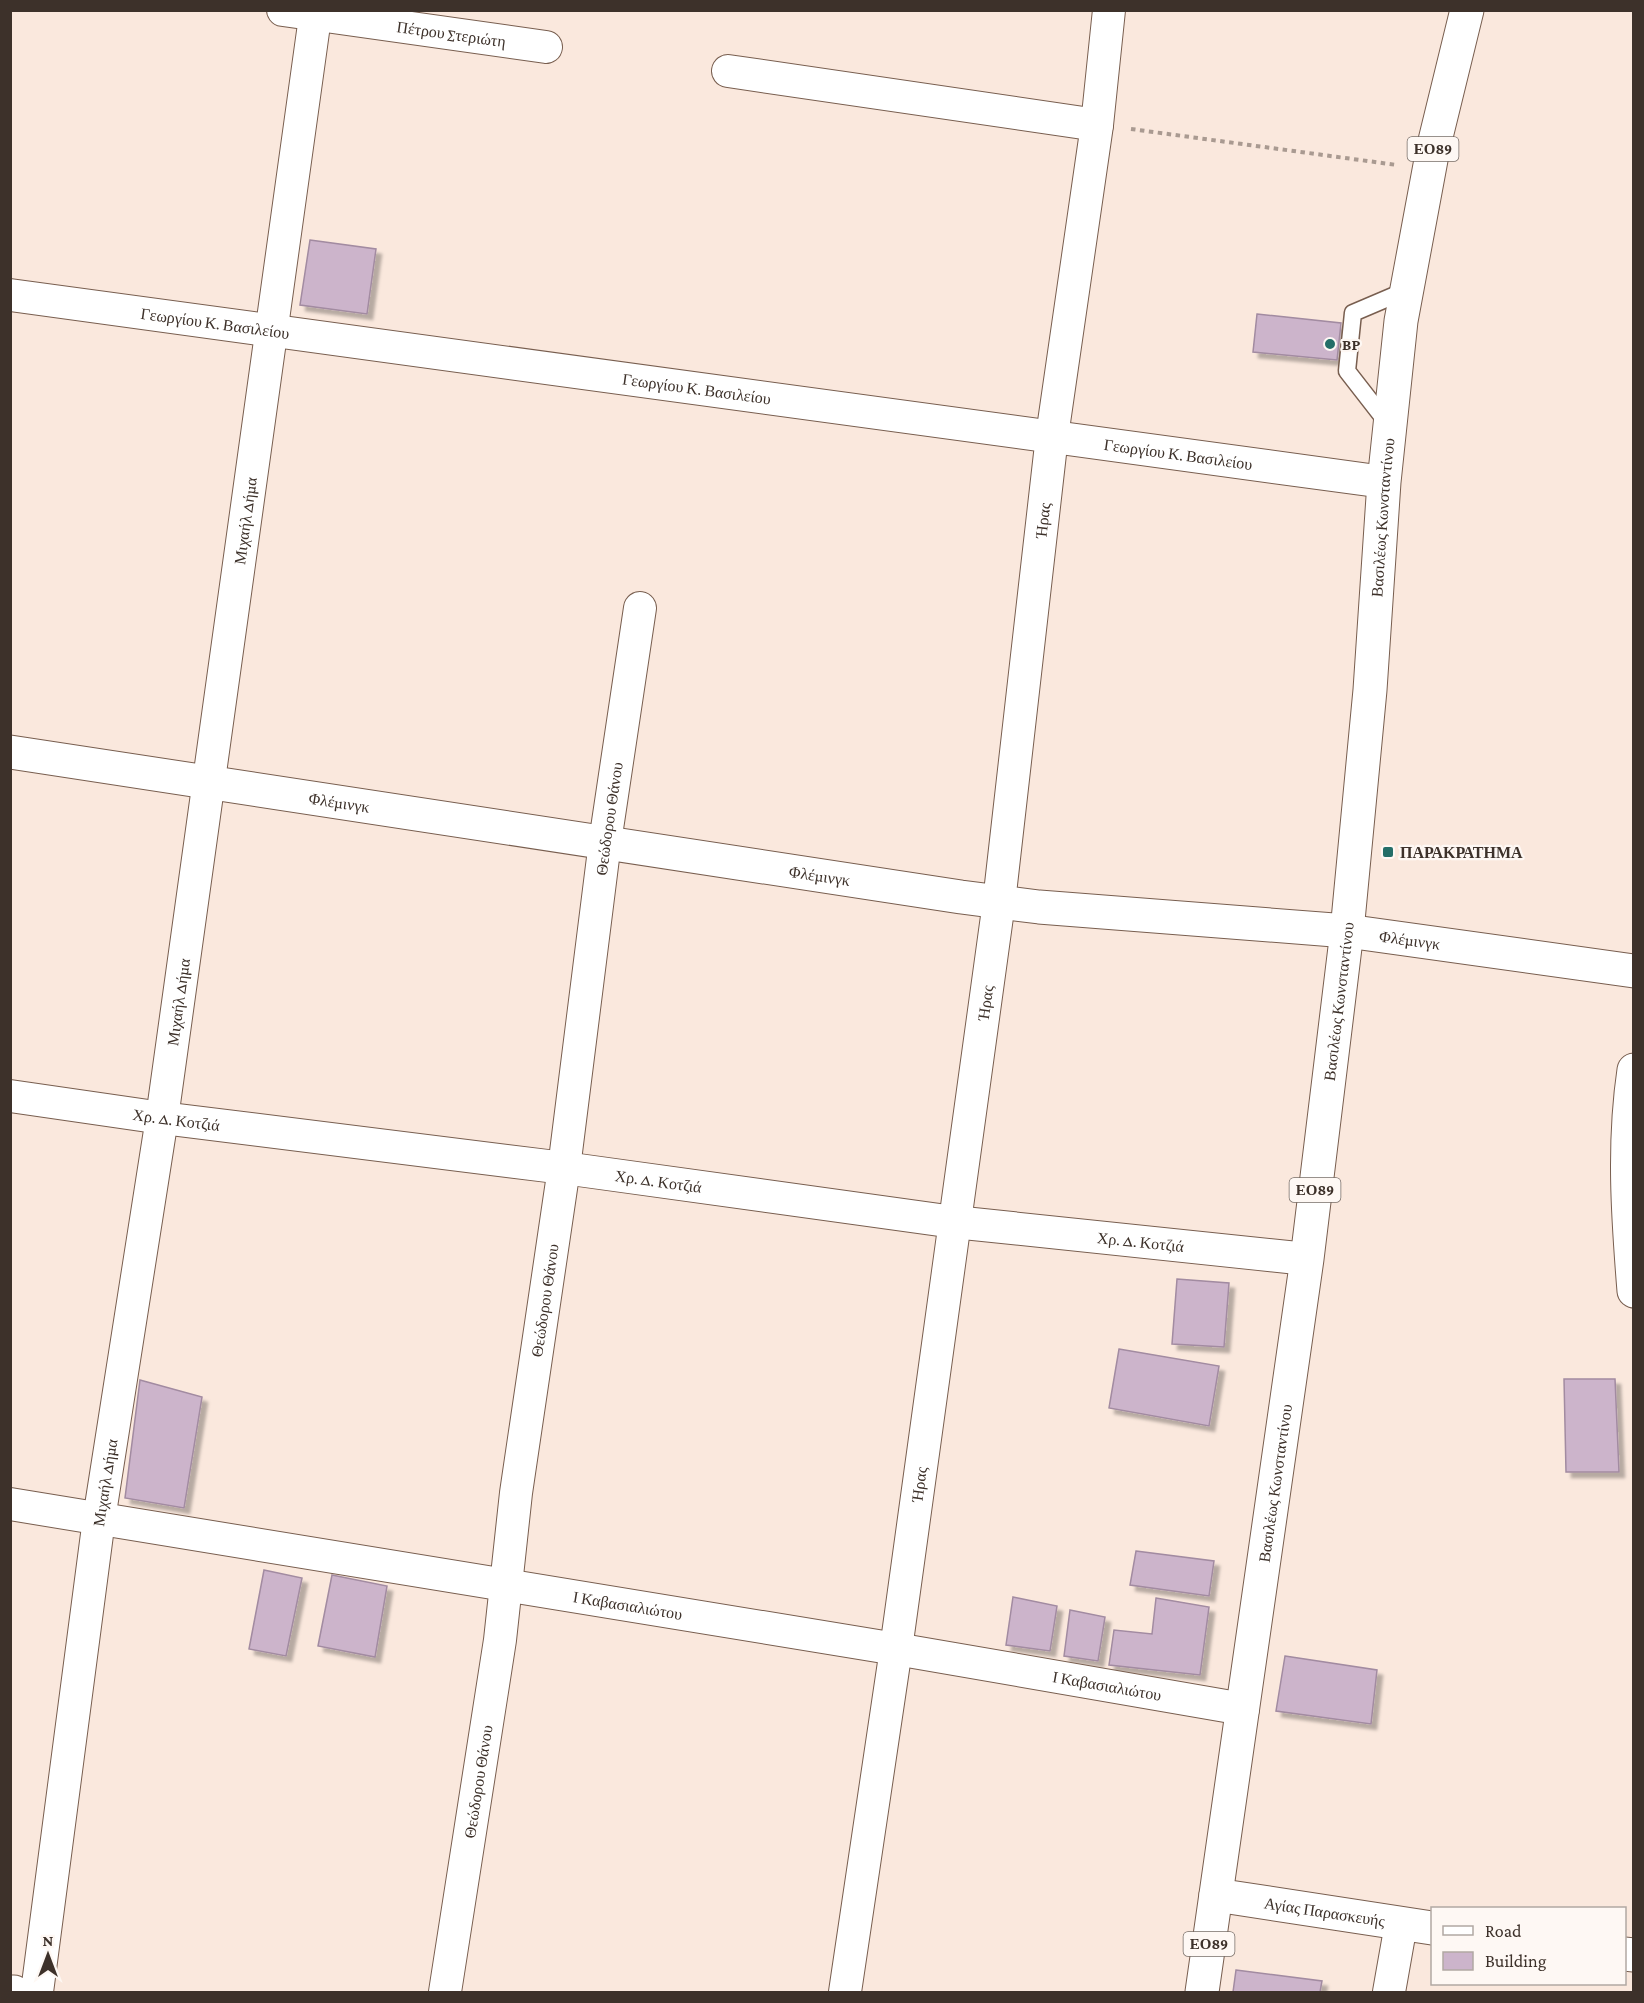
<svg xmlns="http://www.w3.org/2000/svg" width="1644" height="2003" font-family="'Crimson Pro',serif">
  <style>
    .building { fill: #ccb4cb; stroke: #a28ba1; stroke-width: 1.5; filter: url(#shadow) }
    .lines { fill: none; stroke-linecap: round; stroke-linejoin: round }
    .lane-casing { stroke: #785e4f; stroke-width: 19 }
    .street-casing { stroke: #785e4f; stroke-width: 34 }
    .secondary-casing { stroke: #785e4f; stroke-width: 35 }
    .primary-casing { stroke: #785e4f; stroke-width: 35 }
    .path { stroke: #a99a91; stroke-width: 4; stroke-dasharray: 4.5 4.5; stroke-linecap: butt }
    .lane { stroke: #fff; stroke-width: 16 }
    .street { stroke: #fff; stroke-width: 32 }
    .secondary { stroke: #fff; stroke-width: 33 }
    .primary { stroke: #fff; stroke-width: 33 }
    .poi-dot { fill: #246e68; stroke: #fef8f4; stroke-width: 2 }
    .labels { text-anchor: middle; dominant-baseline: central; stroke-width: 4.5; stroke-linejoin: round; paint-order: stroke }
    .shield { fill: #fef8f4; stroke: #776d67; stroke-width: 1.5 }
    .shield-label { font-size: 15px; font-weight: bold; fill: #3d312a }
    .street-label { font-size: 16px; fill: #3d312a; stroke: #fef8f4 }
    .poi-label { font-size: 16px; font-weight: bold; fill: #3d312a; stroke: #fef8f4; text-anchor: start }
  </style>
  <defs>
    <filter id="shadow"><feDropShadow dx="5.5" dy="5.5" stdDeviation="1.5" flood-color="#0004"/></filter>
  </defs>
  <rect width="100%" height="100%" fill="#fae8dd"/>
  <g class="building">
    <polygon points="310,240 376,249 367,314 300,305"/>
    <polygon points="1257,314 1341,323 1337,360 1253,352"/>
    <polygon points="1177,1279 1229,1283 1224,1347 1172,1344"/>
    <polygon points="1119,1349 1219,1366 1209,1426 1109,1408"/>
    <polygon points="1564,1379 1615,1379 1619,1472 1566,1472"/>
    <polygon points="140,1380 202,1397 184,1508 125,1498"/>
    <polygon points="1136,1551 1214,1561 1209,1596 1130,1585"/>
    <polygon points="264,1570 302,1578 286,1656 249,1649"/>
    <polygon points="332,1575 387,1586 375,1657 318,1646"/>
    <polygon points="1013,1597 1057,1606 1050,1651 1006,1645"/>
    <polygon points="1156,1598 1209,1607 1200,1675 1109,1665 1114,1630 1152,1634"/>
    <polygon points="1070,1610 1105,1617 1098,1661 1064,1656"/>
    <polygon points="1285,1656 1377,1670 1371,1724 1276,1711"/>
    <polygon points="1236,1970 1322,1981 1320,1992 1233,1992"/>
  </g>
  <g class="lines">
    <defs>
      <polyline id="lane" points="1389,425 1347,371 1353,313 1407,290"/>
      <g id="street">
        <path id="s1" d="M283 10 546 47"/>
        <polyline points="728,71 1097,125"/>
        <path id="s2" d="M10 295 1384 482"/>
        <path id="s3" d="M10 1096 162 1118 564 1168 954 1222 1307 1259"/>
        <path id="s4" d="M10 1504 896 1649 1243 1709"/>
        <path id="s5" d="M37 1992 99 1519 162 1118 316 10"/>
        <path id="s6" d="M445 1992 500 1640 516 1493 564 1168 605 842 640 608"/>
        <path id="s7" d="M845 1992 896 1649 999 902 1052 436 1097 125 1109 10"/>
        <polyline points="1389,1992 1401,1924"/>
      </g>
      <g id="secondary">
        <path id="s8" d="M10 752 961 897 1039 907 1347 931 1634 971"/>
        <path d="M1634 1070C1623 1144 1628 1217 1634 1291"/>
        <path id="s9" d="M1216 1895 1432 1928"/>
        <polyline points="1624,1954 1634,1955"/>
        <polyline points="10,1992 14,1992"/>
      </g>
      <g id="primary">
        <path id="s10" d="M1202 1992 1307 1259 1347 931 1370 690 1384 482 1401 321 1433 149 1467 10"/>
      </g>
    </defs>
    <use href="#lane" class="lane-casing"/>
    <use href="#street" class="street-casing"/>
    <use href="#secondary" class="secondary-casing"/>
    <use href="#primary" class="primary-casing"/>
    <polyline class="path" points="1131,129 1397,165"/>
    <use href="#lane" class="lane"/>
    <use href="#street" class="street"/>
    <use href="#secondary" class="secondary"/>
    <use href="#primary" class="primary"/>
  </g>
  <g class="poi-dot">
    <circle cx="1330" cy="344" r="6"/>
    <rect x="1382" y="846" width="12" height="12" rx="3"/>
  </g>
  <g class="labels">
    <g class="shield">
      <rect x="1407.5" y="137" width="51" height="24" rx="4.5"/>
      <rect x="1289.5" y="1178" width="51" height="24" rx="4.5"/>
      <rect x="1183.5" y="1932" width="51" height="24" rx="4.5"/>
    </g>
    <g class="shield-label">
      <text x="1433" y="149">ΕΟ89</text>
      <text x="1315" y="1190">ΕΟ89</text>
      <text x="1209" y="1944">ΕΟ89</text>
    </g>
    <g class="street-label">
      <text stroke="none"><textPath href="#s1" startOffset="170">Πέτρου Στεριώτη</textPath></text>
      <text stroke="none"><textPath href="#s2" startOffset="207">Γεωργίου Κ. Βασιλείου</textPath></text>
      <text stroke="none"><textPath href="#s2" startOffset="693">Γεωργίου Κ. Βασιλείου</textPath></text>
      <text stroke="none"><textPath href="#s2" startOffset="1179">Γεωργίου Κ. Βασιλείου</textPath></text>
      <text stroke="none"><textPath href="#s10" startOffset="1486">Βασιλέως Κωνσταντίνου</textPath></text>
      <text stroke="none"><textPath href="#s5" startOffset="1486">Μιχαήλ Δήμα</textPath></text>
      <text stroke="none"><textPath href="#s7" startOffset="1485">Ήρας</textPath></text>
      <text stroke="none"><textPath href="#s8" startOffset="333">Φλέμινγκ</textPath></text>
      <text stroke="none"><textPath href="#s6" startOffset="1185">Θεώδορου Θάνου</textPath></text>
      <text stroke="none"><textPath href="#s8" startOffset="819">Φλέμινγκ</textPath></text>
      <text stroke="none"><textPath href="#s8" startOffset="1413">Φλέμινγκ</textPath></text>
      <text stroke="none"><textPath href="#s10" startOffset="1000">Βασιλέως Κωνσταντίνου</textPath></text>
      <text stroke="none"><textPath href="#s5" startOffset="1000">Μιχαήλ Δήμα</textPath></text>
      <text stroke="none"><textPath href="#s7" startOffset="999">Ήρας</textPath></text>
      <text stroke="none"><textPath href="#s3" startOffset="168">Χρ. Δ. Κοτζιά</textPath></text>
      <text stroke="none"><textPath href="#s3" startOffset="654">Χρ. Δ. Κοτζιά</textPath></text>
      <text stroke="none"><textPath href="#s3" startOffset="1140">Χρ. Δ. Κοτζιά</textPath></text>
      <text stroke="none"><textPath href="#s6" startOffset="699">Θεώδορου Θάνου</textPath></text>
      <text stroke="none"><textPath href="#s5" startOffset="514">Μιχαήλ Δήμα</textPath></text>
      <text stroke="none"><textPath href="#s10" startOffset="514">Βασιλέως Κωνσταντίνου</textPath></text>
      <text stroke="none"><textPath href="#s7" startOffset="513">Ήρας</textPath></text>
      <text stroke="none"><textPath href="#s4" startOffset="626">Ι Καβασιαλιώτου</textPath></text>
      <text stroke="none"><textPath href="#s4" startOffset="1112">Ι Καβασιαλιώτου</textPath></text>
      <text stroke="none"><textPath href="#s6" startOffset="213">Θεώδορου Θάνου</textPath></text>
      <text stroke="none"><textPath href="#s9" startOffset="110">Αγίας Παρασκευής</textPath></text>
    </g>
    <g class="poi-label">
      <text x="1342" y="344">BP</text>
      <text x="1400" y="852">ΠΑΡΑΚΡΑΤΗΜΑ</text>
    </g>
  </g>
  <rect width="1644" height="2003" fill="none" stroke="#3d312a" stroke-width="24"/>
  <rect x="1431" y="1907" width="195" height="78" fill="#fef8f4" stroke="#b1a8a3" stroke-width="1.5"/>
  <rect x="1443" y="1926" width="30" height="9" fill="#ffffff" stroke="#b1a8a3" stroke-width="1.5"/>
  <text x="1485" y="1937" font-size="18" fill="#3d312a">Road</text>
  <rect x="1443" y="1952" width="30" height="18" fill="#ccb4cb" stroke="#b1a8a3" stroke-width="1.5"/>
  <text x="1485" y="1967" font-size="18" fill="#3d312a">Building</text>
  <g transform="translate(48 1955)" stroke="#fef8f4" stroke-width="4.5" paint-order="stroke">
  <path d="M0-4.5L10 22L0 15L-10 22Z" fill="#3d312a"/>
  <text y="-9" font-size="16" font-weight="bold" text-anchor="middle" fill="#3d312a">N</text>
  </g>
</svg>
